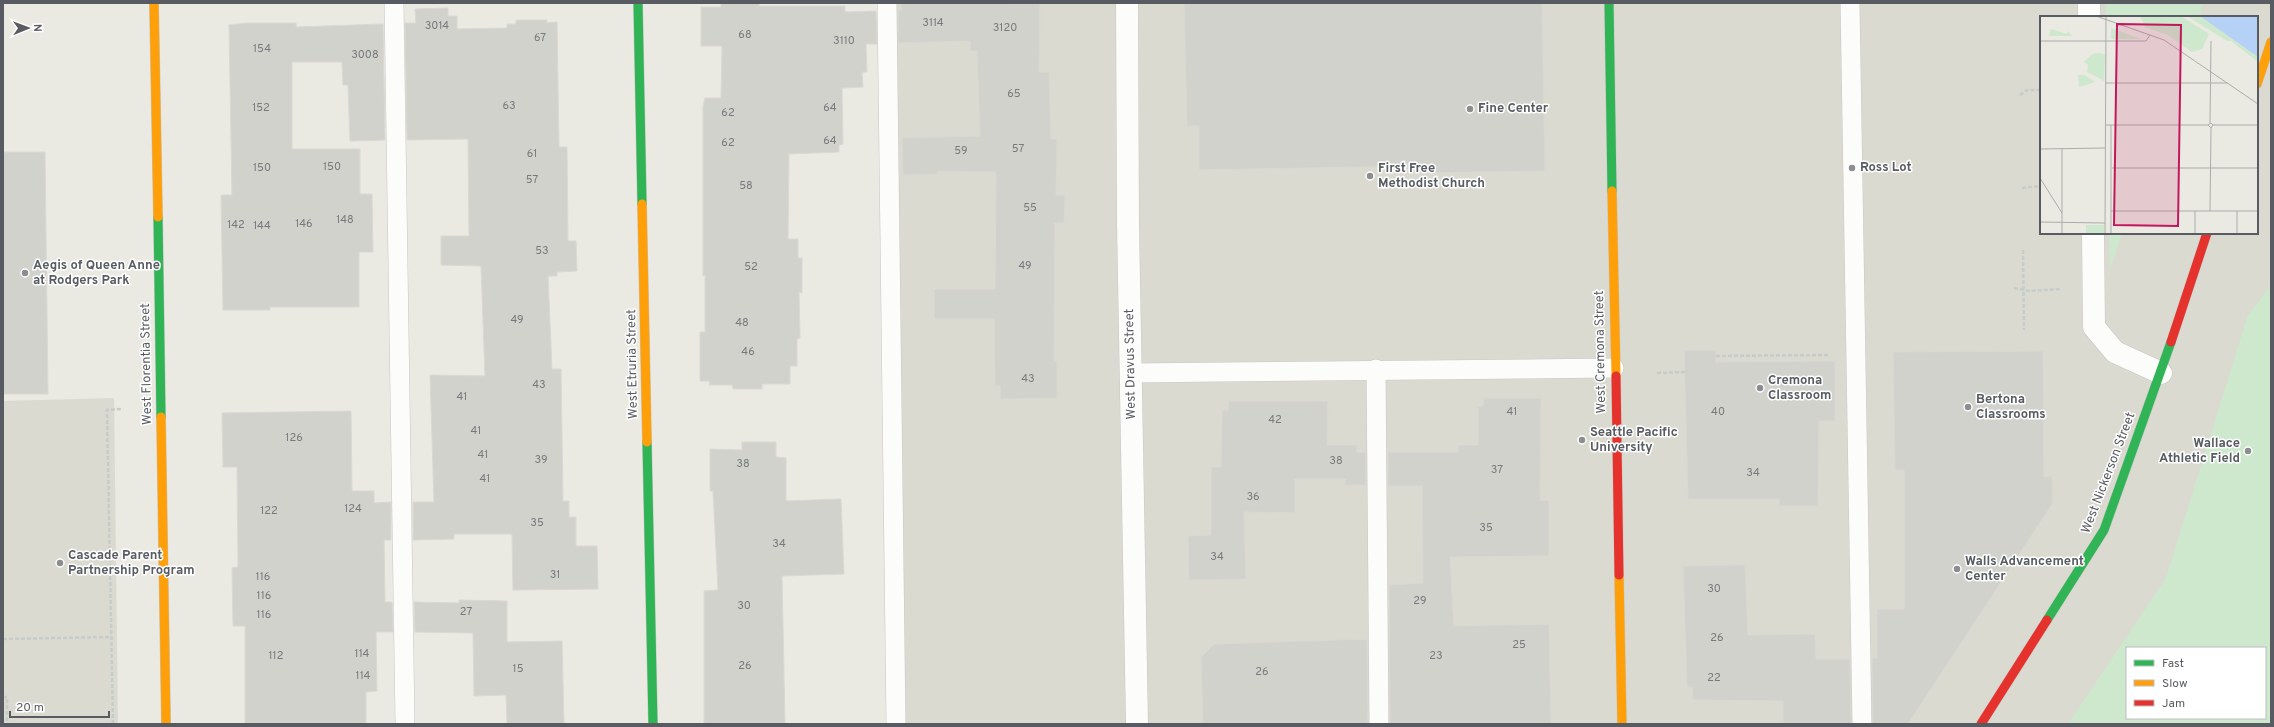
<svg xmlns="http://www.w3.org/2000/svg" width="2274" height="727" font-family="Overpass,sans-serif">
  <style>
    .education { fill: #dbdad0; fill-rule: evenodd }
    .green { fill: #cee8ce; fill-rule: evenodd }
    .building { fill: #d2d2cd; stroke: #dad8d2 }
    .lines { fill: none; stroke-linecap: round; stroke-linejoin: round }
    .lane-casing { stroke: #c7c6c5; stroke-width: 20 }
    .street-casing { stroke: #c7c6c5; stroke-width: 23 }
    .fast-casing { stroke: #c7c7c6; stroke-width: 10 }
    .slow-casing { stroke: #c7c7c6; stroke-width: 10 }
    .jam-casing { stroke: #c7c7c6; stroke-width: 10 }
    .path { stroke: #c5ccca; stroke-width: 2.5; stroke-dasharray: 4 2; stroke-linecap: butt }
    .lane { stroke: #fcfcfb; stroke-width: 19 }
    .street { stroke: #fcfcfb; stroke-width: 22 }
    .fast { stroke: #30b455; stroke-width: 9 }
    .slow { stroke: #ff9f0a; stroke-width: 9 }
    .jam { stroke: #e5322d; stroke-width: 9 }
    .poi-dot { fill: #8b8d8f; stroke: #fff; stroke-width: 1.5 }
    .labels { text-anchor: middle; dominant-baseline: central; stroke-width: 3; stroke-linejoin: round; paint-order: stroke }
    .number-label { font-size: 11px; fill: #777a7d }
    .poi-label { font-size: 13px; font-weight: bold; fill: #585c62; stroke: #fff; text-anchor: start }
    .street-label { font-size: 13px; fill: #585c62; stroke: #fff }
    .inset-road { fill: none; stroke: #acadab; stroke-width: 1 }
    .view { fill: #c2185b; fill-opacity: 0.15; stroke: #c2185b; stroke-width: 2 }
    .inset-edge { fill: none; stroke: #585c62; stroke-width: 2 }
  </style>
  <rect width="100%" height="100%" fill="#eae9e2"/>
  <g class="education">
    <path d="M887 3H2271V724H896ZM2041 17H2257V233H2041ZM2127 648H2265V718H2127Z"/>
    <polygon points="114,398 118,724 3,724 3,401"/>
  </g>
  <g class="green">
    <polygon points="2106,3 2204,3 2199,17 2106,17"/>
    <polygon points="2109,233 2122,233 2110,269"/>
    <path d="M2271 285V724H2068L2166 578 2248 315ZM2127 648H2265V718H2127Z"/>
  </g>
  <g class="building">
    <polygon points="721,3 759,3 759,6 845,6 845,12 876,11 877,44 866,44 867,72 862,72 863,87 842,88 843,144 839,145 839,152 789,154 788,239 798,239 798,258 802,258 802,293 799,292 800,338 797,339 797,366 790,366 790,384 762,384 762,389 733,389 732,385 709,385 710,381 700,381 700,332 705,332 705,275 703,276 703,106 705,98 721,98 722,46 701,46 701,7 721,7"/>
    <polygon points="901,3 1040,4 1039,72 1049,72 1051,139 1057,139 1056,195 1065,195 1064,223 1055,223 1054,361 1057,361 1057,398 1000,399 1000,386 995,386 994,319 934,319 934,289 995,289 996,176 995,172 938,171 938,174 903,175 902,138 980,136 977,51 970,51 970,41 898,43 898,10 901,10"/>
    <polygon points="1184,3 1542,3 1545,171 1418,173 1418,166 1199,170 1199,126 1187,126"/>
    <polygon points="448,8 448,16 457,16 457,29 507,28 507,24 516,24 516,20 547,20 547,23 557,22 559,147 567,147 568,241 576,241 577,271 557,272 557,276 548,276 552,369 561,369 563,501 569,501 569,517 576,517 576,546 597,546 598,589 513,590 512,534 454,534 454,539 413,540 413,502 434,502 430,375 485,376 481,266 441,265 441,236 469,236 468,139 407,140 405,23 416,23 415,9"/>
    <polygon points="247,23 296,23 296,27 383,24 385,140 350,141 348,85 343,85 342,62 292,62 292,149 360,149 360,194 372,194 373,252 359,252 359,307 270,307 270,310 223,310 221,195 232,195 229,25"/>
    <polygon points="3,152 45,152 48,394 3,394"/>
    <polygon points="1684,350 1716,350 1716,362 1835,361 1835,421 1819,421 1818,506 1779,506 1779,499 1688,499"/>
    <polygon points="2043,351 2044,477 2052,476 2053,503 1908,724 1873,724 1872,658 1877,658 1877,609 1904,609 1904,470 1895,470 1893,352"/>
    <polygon points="1484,398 1541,398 1540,500 1549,500 1549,556 1450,557 1454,626 1549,624 1551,724 1390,724 1389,585 1423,583 1422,486 1388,486 1388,452 1458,452 1458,445 1478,445 1478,406 1483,406"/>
    <polygon points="1229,401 1328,401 1327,445 1357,445 1357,452 1366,452 1366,485 1345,485 1345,479 1295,479 1295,513 1244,512 1246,579 1189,580 1188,536 1211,535 1211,467 1221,467 1222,410 1228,410"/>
    <polygon points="351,411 352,491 374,491 374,503 391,502 391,540 384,540 385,602 392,602 393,632 376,632 377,691 366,692 366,724 245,724 245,626 233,626 232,568 238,567 237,467 223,467 222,413"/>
    <polygon points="742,442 776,442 776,457 786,458 786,501 841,499 844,574 782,576 785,724 704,724 704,591 718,590 713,491 710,491 710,449 742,450"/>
    <polygon points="1745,565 1748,635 1815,634 1816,659 1850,659 1851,724 1783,724 1783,701 1693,700 1692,687 1687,687 1683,566"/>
    <polygon points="459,600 507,601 507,642 562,641 564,724 507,724 506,695 474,696 473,633 415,632 414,602 459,603"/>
    <polygon points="1367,639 1368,724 1203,724 1201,657 1214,644"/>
  </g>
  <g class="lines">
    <defs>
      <g id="lane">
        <polyline points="394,3 405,724"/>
        <polyline points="887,3 896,724"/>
        <polyline points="1850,3 1862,724"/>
        <polyline points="1376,369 1379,724"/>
        <polyline points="1131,373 1614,368"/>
      </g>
      <g id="street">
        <polyline points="1127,3 1128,224 1137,724"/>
        <polyline points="2089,3 2089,17"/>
        <polyline points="2093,233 2094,327 2115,352 2161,373"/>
      </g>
      <g id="fast">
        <polyline points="638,3 642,204"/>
        <polyline points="1609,3 1612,191"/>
        <polyline points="158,217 161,417"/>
        <polyline points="647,442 653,724"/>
        <polyline points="2047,620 2104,530 2171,342"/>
      </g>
      <g id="slow">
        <polyline points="154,3 158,217"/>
        <polyline points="2257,84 2271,42"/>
        <polyline points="1612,191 1616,376"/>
        <polyline points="642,204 647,442"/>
        <polyline points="161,417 166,724"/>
        <polyline points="1619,575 1622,724"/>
      </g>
      <g id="jam">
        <polyline points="2171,342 2207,233"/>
        <polyline points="1616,376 1619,575"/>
        <polyline points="1981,724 2047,620"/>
      </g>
    </defs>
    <use href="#lane" class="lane-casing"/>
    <use href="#street" class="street-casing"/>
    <use href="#fast" class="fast-casing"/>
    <use href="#slow" class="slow-casing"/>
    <use href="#jam" class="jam-casing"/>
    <g class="path">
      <polyline points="2020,95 2027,90 2041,90"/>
      <polyline points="2022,188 2041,186"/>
      <polyline points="2023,250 2024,330"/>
      <polyline points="2014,288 2029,291 2061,289"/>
      <polyline points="1716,356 1830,355"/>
      <polyline points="1657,373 1685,372"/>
      <polyline points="3,639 112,637"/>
      <polyline points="3,697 7,697 7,724"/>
      <polyline points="113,724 107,410 121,409"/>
    </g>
    <use href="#lane" class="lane"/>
    <use href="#street" class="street"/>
    <use href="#fast" class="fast"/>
    <use href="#slow" class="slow"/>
    <use href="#jam" class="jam"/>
  </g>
  <g class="poi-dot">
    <circle cx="1470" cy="109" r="4"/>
    <circle cx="1852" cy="168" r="4"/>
    <circle cx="1370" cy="176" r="4"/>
    <circle cx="25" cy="273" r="4"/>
    <circle cx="1760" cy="388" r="4"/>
    <circle cx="1968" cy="407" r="4"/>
    <circle cx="1582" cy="440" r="4"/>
    <circle cx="2248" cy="451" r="4"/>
    <circle cx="60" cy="563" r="4"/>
    <circle cx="1957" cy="569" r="4"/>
  </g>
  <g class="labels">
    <g class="number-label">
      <text x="933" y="23">3114</text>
      <text x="437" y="26">3014</text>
      <text x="1005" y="28">3120</text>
      <text x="745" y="35">68</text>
      <text x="540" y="38">67</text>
      <text x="844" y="41">3110</text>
      <text x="262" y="49">154</text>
      <text x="365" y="55">3008</text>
      <text x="1014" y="94">65</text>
      <text x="509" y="106">63</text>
      <text x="261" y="108">152</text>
      <text x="830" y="108">64</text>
      <text x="728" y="113">62</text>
      <text x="830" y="141">64</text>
      <text x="728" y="143">62</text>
      <text x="1018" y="149">57</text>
      <text x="961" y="151">59</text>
      <text x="532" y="154">61</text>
      <text x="332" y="167">150</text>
      <text x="262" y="168">150</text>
      <text x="532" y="180">57</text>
      <text x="746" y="186">58</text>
      <text x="1030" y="208">55</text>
      <text x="345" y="220">148</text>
      <text x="304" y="224">146</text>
      <text x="236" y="225">142</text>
      <text x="262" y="226">144</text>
      <text x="542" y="251">53</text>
      <text x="1025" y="266">49</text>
      <text x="751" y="267">52</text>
      <text x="517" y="320">49</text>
      <text x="742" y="323">48</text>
      <text x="748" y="352">46</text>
      <text x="1028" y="379">43</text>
      <text x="539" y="385">43</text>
      <text x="462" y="397">41</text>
      <text x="1512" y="412">41</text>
      <text x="1718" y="412">40</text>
      <text x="1275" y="420">42</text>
      <text x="476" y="431">41</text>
      <text x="294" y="438">126</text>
      <text x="483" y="455">41</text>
      <text x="541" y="460">39</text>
      <text x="1336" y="461">38</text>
      <text x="743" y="464">38</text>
      <text x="1497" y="470">37</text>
      <text x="1753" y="473">34</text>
      <text x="485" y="479">41</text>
      <text x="1253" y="497">36</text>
      <text x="353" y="509">124</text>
      <text x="269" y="511">122</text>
      <text x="537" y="523">35</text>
      <text x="1486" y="528">35</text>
      <text x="779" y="544">34</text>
      <text x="1217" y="557">34</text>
      <text x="555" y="575">31</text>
      <text x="263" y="577">116</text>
      <text x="1714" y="589">30</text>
      <text x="264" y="596">116</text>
      <text x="1420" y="601">29</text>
      <text x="744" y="606">30</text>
      <text x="466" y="612">27</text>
      <text x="264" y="615">116</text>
      <text x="1717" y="638">26</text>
      <text x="1519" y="645">25</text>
      <text x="362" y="654">114</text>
      <text x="276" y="656">112</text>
      <text x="1436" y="656">23</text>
      <text x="745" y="666">26</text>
      <text x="518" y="669">15</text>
      <text x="1262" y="672">26</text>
      <text x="363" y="676">114</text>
      <text x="1714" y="678">22</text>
    </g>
    <g class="poi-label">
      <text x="1478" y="109">Fine Center</text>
      <text x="1860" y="168">Ross Lot</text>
      <text x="1378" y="169">First Free<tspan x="1378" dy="15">Methodist Church</tspan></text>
      <text x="33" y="266">Aegis of Queen Anne<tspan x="33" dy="15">at Rodgers Park</tspan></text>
      <text x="1768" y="381">Cremona<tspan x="1768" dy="15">Classroom</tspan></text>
      <text x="1976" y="400">Bertona<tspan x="1976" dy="15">Classrooms</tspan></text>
      <text x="1590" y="433">Seattle Pacific<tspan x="1590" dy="15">University</tspan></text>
      <text x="2240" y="444" text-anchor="end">Wallace<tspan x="2240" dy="15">Athletic Field</tspan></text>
      <text x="68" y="556">Cascade Parent<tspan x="68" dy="15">Partnership Program</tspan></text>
      <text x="1965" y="562">Walls Advancement<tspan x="1965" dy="15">Center</tspan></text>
    </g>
    <g class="street-label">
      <text transform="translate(1601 352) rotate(-91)">West Cremona Street</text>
      <text transform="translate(147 364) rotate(-91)">West Florentia Street</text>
      <text transform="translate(633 364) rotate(-91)">West Etruria Street</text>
      <text transform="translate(1131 364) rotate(-91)">West Dravus Street</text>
      <text transform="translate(2109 473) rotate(-69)">West Nickerson Street</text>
    </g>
  </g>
  <g transform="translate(2040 16)">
    <rect width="218" height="218" fill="#eae9e2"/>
    <path d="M100 0H141L169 18 162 33 152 36 128 19 105 11ZM147 0H160L218 41V46L191 25H187ZM71 12 101 23H71ZM11 13 27 18 28 15 32 20H9ZM61 37 65 39 64 65 47 56 48 49 44 46 52 38ZM38 59H45L55 66 39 71ZM46 209H64V218H46Z" fill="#cee8ce"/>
    <path d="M160 0H218V41L174 10Z" fill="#b5d2f6"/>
    <path class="inset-road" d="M56 0 124 24 218 88M0 25H106L110 19M66 67H188M170 107 171 25M65 109H168M173 109 171 107 168 109 171 112 173 109H218M22 132V218M0 133 65 132M72 152H218M0 162 22 197M71 195H218M170 195 171 112M197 195V218M0 206 65 207M65 218 66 0M71 218V109M155 218V195"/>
    <path class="view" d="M77 8 141 9 138 210 74 209Z"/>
    <rect width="218" height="218" class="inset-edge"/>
  </g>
  <rect width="2274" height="727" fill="none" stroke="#585c62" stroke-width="8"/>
  <rect x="2126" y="647" width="140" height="72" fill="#ffffff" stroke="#bcbec0"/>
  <rect x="2134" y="660" width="20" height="6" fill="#30b455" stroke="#bcbec0"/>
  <text x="2162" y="667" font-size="12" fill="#585c62">Fast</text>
  <rect x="2134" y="680" width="20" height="6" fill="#ff9f0a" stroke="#bcbec0"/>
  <text x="2162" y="687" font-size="12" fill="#585c62">Slow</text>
  <rect x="2134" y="700" width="20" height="6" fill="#e5322d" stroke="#bcbec0"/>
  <text x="2162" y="707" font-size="12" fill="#585c62">Jam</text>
  <g transform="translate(28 28) rotate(89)" stroke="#ffffff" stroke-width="3" paint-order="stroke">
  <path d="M0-3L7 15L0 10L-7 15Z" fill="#585c62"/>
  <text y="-6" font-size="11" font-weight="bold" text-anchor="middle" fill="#585c62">N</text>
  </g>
  <path d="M10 711v6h99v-6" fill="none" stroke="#585c62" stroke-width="2"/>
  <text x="16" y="711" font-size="12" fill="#585c62" stroke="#ffffff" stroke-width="3" paint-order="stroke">20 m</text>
</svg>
